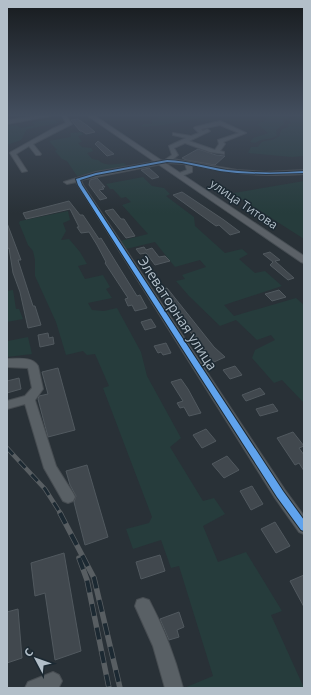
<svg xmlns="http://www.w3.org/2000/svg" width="311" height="695" font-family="'Open Sans',sans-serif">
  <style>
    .green { fill: #263c3c }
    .building { fill: #41484e; stroke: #51595f }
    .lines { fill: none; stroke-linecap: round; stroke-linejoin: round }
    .minor-casing { stroke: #474d52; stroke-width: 2 }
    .major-casing { stroke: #474e54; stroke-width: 2 }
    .minor { fill: #596065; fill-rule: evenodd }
    .major { fill: #5b6167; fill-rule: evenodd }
    .rail-far1-casing { stroke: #585e62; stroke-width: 4.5 }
    .rail-casing { stroke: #585e62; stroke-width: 5.5 }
    .rail-far1 { stroke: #1c2932; stroke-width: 3; stroke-dasharray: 9; stroke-linecap: butt }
    .rail { stroke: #1c2932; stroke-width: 4; stroke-dasharray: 12; stroke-linecap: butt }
    .cycleway-casing { stroke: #1c2932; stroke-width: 2 }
    .cycleway { fill: #60a3ed; fill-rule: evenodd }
    .labels { text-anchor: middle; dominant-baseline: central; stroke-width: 3; stroke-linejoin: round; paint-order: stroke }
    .far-street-label { font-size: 12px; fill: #b3bfc9; stroke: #1c2932 }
    .street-label { font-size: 14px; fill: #b3bfc9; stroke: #1c2932 }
  </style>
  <rect width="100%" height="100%" fill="#293137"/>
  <g class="green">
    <path d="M147 116C168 116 189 116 211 116L164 125 142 127 141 126 143 124H152L151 120 158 119V116Z"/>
    <path d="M267 116H292L283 121 284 124 276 130 277 136C270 140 262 138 255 143L250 142 253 138 268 133 257 124 264 121Z"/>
    <path d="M300 116H304V156L292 157 248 153 251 147H258C263 137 270 143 278 137 280 136 280 132 282 129L289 127 287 124 292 123 288 120Z"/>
    <polygon points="54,119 58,123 27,129 21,140 7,145 7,126 16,125 21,128 35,125 32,122"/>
    <path d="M81 132 83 135 78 136 82 142 78 143 82 147 91 148 93 151 87 153 92 159 98 160C105 167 115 164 124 163L127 166 77 176 67 161 62 159 55 151 57 150 49 141 71 137 70 133Z"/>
    <polygon points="143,177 152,186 164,188 170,194 166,196 194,217 195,226 225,253 242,249 248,254 239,259 255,273 265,271 282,286 224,305 234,316 296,298 304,305 304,403 282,380 274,383 252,358 255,350 275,340 271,335 257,340 236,320 220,326 189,296 176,281 185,279 182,275 206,267 200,260 175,267 155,242 126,249 120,241 148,234 122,205 131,202 126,197 121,198 113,189 110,189 106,184"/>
    <polygon points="304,181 304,239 232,193 234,193"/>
    <polygon points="68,211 70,220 63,223 66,231 61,240 69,239 80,252 87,264 78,266 85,279 103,275 110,287 106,289 112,298 88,303 92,310 104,311 117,308 141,352 147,376 181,438 170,447 203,501 214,498 225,514 203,526 218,562 246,552 282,611 271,615 304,688 184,688 213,676 179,566 171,568 161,540 133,549 126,529 149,523 152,517 103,388 109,386 95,354 87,355 83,351 66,355 56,322 35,276 35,260 33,251 28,245 19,223 20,221"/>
    <polygon points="13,290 16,309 19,309 23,319 7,322 7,291"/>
    <polygon points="7,335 8,341 28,337 32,354 7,357"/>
  </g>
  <g class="building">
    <polygon points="78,119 88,126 95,132 86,134 82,131 80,131 71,120"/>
    <polygon points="98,141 109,150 114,154 107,156 95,144"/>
    <polygon points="198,149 216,155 225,156 215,165 186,160 182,158"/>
    <polygon points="149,168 159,177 152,179 141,170"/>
    <polygon points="97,178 105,187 102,187 104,189 99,190 107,198 100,200 89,185 90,180"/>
    <polygon points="182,192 224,220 240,232 230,235 219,225 216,226 173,195"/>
    <polygon points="69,201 80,215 83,215 99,239 101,238 137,296 140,295 147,308 135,311 132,305 128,306 125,299 128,298 105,263 106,262 97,245 89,232 81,233 77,227 79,227 70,209 26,219 23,213"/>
    <polygon points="113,209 121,219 124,219 135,236 126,238 105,211"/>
    <polygon points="7,223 21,260 18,260 33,306 35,306 41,325 28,328 20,292 13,273 9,248 7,249"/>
    <polygon points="144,247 146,250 152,248 159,257 165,256 170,261 155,265 146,253 140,254 136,249"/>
    <polygon points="270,252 280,260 275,261 294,278 288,280 270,265 273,262 263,254"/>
    <polygon points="167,288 214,347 225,357 214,362 206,352 158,291"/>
    <polygon points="279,290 286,297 272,301 265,294"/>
    <polygon points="151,319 156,327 145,330 141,322"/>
    <polygon points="48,333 49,338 53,337 54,344 40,347 38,335"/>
    <polygon points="166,343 171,353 163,355 161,352 158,353 154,346"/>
    <polygon points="235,366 242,375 230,379 223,370"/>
    <polygon points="58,368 75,430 48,437 38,399 39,396 48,394 42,372"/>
    <polygon points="19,378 21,389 7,393 7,381"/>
    <polygon points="181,379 188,389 201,413 189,416 184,407 180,408 177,403 183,401 171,382"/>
    <polygon points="260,388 265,394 246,401 242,395"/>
    <polygon points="273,404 278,411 260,416 256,409"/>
    <polygon points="206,429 216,441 202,448 193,435"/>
    <polygon points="293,432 304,446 299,448 304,455 304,471 299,463 295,465 277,438"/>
    <polygon points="227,456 239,470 224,478 212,464"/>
    <polygon points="87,465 108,537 85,545 74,502 76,496 70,485 66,471"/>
    <polygon points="252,486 263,504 251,510 240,491"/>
    <polygon points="275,522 290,546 276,553 261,529"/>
    <polygon points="64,553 81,651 55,660 45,593 35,596 31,563"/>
    <polygon points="160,555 165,571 141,579 136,562"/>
    <polygon points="304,575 304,607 290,581"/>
    <polygon points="18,609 22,658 7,663 7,612"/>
    <polygon points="179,612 184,627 177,630 179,637 169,640 160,619"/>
  </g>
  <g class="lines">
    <defs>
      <g id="minor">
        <polygon points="37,116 50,116 7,124 7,120"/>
        <polygon points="62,116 66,116 72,124 33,144 41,154 40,155 36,155 29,146 16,154 27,171 22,172 10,153 11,152 52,129 66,123"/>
        <path d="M220 121 246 133 223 142 225 144 220 151 224 152V154L210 152 185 143 174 148 178 155 173 159 237 170 266 172 304 170V174C263 177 232 174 192 165V172L179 177 176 175 177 174 187 170 185 164 167 163 81 180 83 185 285 490 304 516V534L299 532 275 498 76 182 67 184 64 182 96 172 165 160 172 155 169 146 186 138 173 135V133L191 136 199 133 194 128 195 127ZM220 125 239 133 218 140 219 144 215 150 189 141 210 131 207 129 203 131 201 129Z"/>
        <path d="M7 359C17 359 32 356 38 366L43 389 35 400 56 466 73 493 75 497 73 501 68 503 63 501 44 468 25 404 7 409V401L25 396 32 388 28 368 7 367Z"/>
        <path d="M143 598 149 600C164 628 175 657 183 688H165L153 646 135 606 137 600Z"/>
        <polygon points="53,672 59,675 62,681 59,687 25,688 28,682"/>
      </g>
      <polygon id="major" points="88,116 95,116 304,256 304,263 301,262"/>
    </defs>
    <use href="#minor" class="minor-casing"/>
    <use href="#major" class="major-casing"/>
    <use href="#minor" class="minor"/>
    <use href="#major" class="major"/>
    <defs>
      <polyline id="rail-far1" points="7,448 45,489 61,514"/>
      <g id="rail">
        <polyline points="60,513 94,578 120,688"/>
        <polyline points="79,558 87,580 109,688"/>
      </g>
    </defs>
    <use href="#rail-far1" class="rail-far1-casing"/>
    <use href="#rail" class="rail-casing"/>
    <use href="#rail-far1" class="rail-far1"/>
    <use href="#rail" class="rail"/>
    <defs>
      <path id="cycleway" d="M167 160C188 161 207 167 227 170 253 173 279 173 304 171V173L266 174 237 173 220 171 182 163 167 162 96 175 80 180 82 185 283 491 304 520V531L301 530 277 497 78 185 76 179 96 173Z"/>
    </defs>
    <use href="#cycleway" class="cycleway-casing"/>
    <use href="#cycleway" class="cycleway"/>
  </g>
  <linearGradient id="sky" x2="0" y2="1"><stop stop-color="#171b1e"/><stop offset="0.54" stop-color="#434e5e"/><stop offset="1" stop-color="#434e5e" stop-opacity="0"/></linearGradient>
  <rect width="311" height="213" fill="url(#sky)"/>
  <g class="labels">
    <g class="far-street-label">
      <text transform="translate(244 204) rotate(34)">улица Титова</text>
    </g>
    <g class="street-label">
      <text transform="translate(178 313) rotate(57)">Элеваторная улица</text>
    </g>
  </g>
  <rect width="311" height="695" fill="none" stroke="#b3bfc9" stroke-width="16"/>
  <g transform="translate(36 659) rotate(311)" stroke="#1c2932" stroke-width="3" paint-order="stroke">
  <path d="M0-3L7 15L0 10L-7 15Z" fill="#b3bfc9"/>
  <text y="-6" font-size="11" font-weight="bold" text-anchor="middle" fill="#b3bfc9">С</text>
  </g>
</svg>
